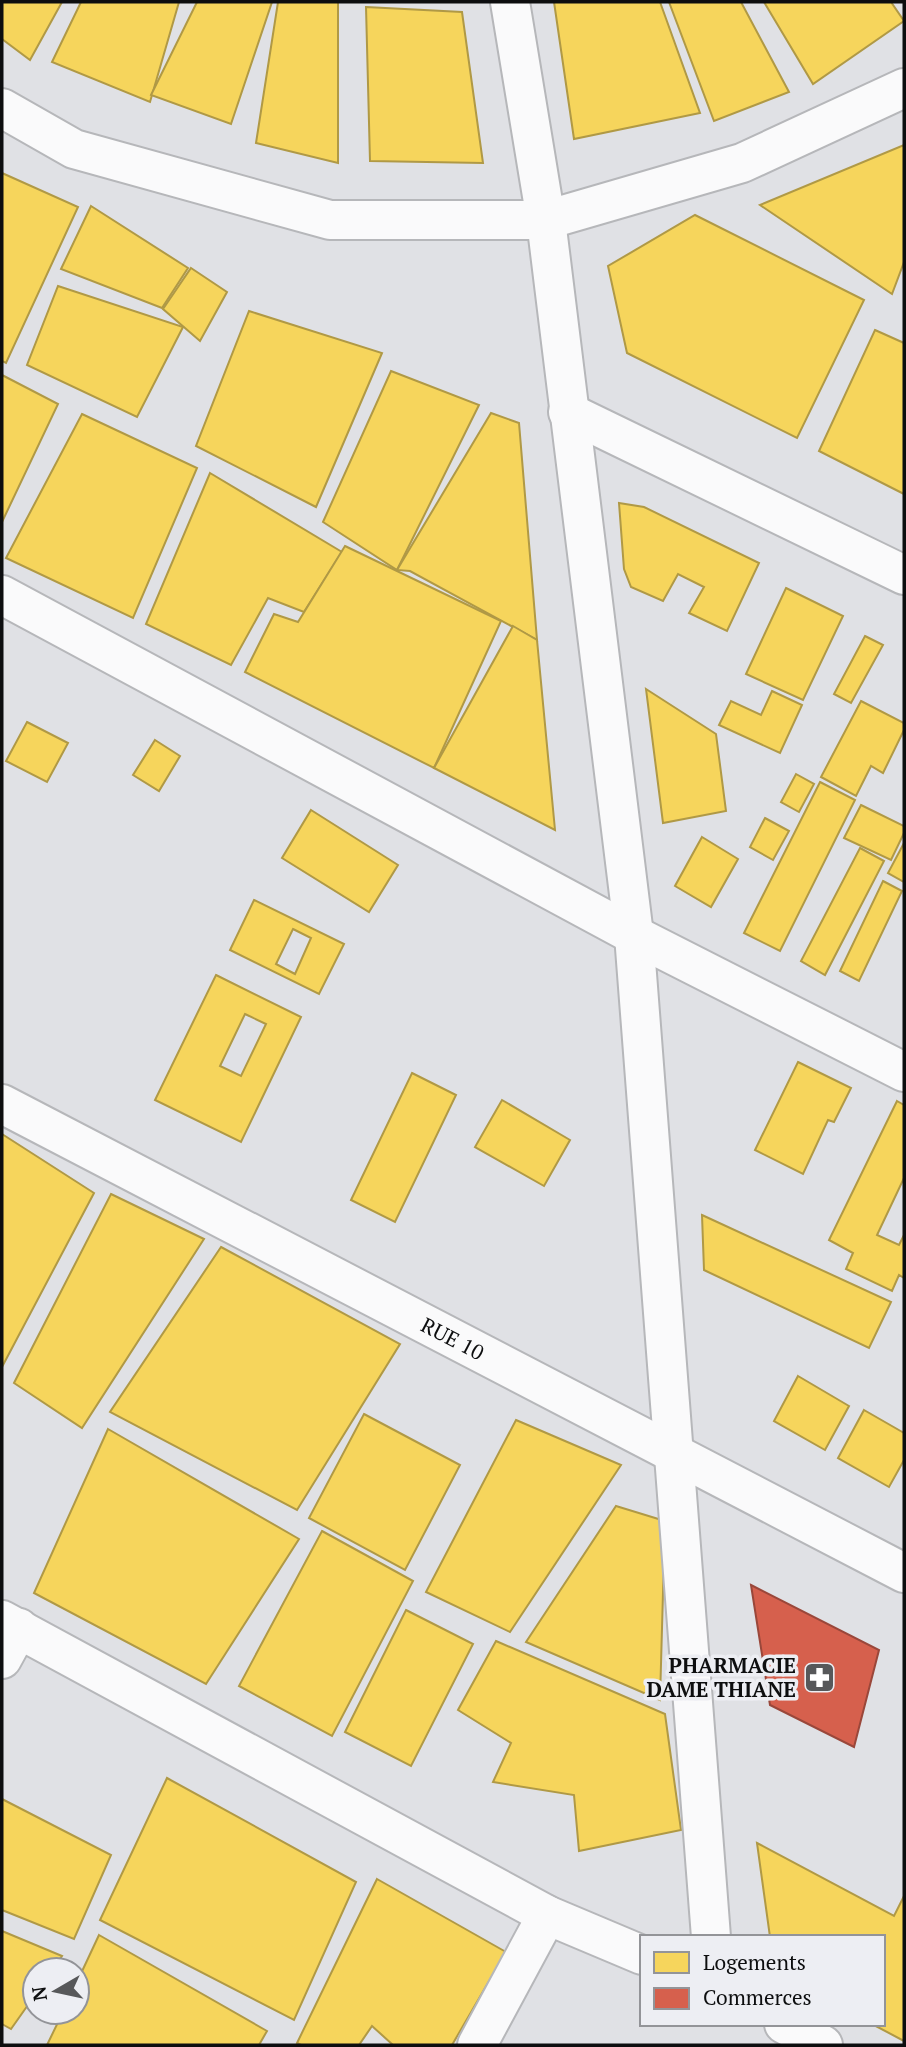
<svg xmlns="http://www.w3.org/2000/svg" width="906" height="2047" font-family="'PT Serif',serif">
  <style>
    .homes { fill: #f6d55c; stroke: #b09945; stroke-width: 2; fill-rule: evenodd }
    .shops { fill: #d6604d; stroke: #9a473a; stroke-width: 2 }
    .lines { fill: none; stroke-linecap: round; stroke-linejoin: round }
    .street-casing { stroke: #b6b7ba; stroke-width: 42 }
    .street { stroke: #fafafb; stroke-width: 38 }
    .labels { text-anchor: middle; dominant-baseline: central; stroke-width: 7; stroke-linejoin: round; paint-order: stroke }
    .street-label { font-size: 21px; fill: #0d0e0f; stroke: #edeef3 }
    .poi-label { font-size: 21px; font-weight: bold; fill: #0d0e0f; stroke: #edeef3; text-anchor: end }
  </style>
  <rect width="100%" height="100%" fill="#e0e1e5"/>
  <g class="homes">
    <polygon points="2,2 62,2 30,60 2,39"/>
    <polygon points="81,2 179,2 150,102 52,62"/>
    <polygon points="197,2 272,2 231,124 151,95"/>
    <polygon points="278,2 338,2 338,163 256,143"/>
    <polygon points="554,2 660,2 700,113 574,139"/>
    <polygon points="669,2 741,2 789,92 714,121"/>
    <polygon points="764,2 891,2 904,21 813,84"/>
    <polygon points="366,7 462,12 483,163 370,161"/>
    <polygon points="904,145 904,262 892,294 760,205"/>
    <polygon points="2,173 78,207 6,363 2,361"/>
    <polygon points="91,206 188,268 162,308 61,269"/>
    <polygon points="695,215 864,300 797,438 627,353 608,266"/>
    <polygon points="191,268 227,292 200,341 163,309"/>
    <polygon points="58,286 183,327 137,417 27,365"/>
    <polygon points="249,311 382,353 316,507 196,446"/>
    <polygon points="875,330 904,343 904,494 819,451"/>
    <polygon points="391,371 479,405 397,570 323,522"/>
    <polygon points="2,375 58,404 2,522"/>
    <polygon points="491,413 519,423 537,640 410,571 397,570"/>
    <polygon points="82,414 197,468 133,618 6,558"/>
    <polygon points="210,473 342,552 304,612 268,598 231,665 146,624"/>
    <polygon points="619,503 644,507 759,563 727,631 689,613 704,587 678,574 663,601 631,587 624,569"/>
    <polygon points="345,546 501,621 434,768 245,672 274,614 298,622"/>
    <polygon points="786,588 843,616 803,700 746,674"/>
    <polygon points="513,626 537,640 555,830 434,768"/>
    <polygon points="865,636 883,645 851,703 834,694"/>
    <polygon points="646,689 716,734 726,811 663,823"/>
    <polygon points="772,691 802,705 780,753 719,725 731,701 761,715"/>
    <polygon points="861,701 904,723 904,730 883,773 871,766 856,796 821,777"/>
    <polygon points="27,722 68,743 47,782 6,761"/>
    <polygon points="155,740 180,756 159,791 133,775"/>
    <polygon points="796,774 814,784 799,812 781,802"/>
    <polygon points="820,782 855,800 780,951 744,933"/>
    <polygon points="861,805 904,826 904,833 891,860 844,838"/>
    <polygon points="311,810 398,865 369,912 282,858"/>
    <polygon points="765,818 789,831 773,860 750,847"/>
    <polygon points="702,837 738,859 711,907 675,886"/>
    <polygon points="904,843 904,882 888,873"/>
    <polygon points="860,848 884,861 825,975 801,961"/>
    <polygon points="883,881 902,891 859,981 840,971"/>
    <path d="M254 900 344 944 319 994 230 950ZM293 929 311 938 295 974 276 964Z"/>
    <path d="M216 975 301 1017 241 1142 155 1100ZM245 1014 266 1024 241 1076 220 1066Z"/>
    <polygon points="798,1062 851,1088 834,1122 828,1120 803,1174 755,1150"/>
    <polygon points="412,1073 456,1095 395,1222 351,1200"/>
    <polygon points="502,1100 570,1140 544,1186 475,1147"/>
    <polygon points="897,1101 904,1105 904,1178 877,1235 899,1245 904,1235 904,1278 899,1275 892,1291 846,1269 853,1253 829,1240"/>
    <polygon points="2,1134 94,1193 2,1367"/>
    <polygon points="111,1194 204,1239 82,1428 14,1383"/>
    <polygon points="702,1215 891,1302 869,1348 704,1270"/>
    <polygon points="221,1247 400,1344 297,1510 110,1412"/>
    <polygon points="798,1376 849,1406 825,1450 774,1421"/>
    <polygon points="864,1410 904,1433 904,1460 889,1487 838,1458"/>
    <polygon points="364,1414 460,1465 405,1570 309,1518"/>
    <polygon points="516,1420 621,1465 510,1632 426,1592"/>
    <polygon points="108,1429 299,1539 206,1684 34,1593"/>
    <polygon points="616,1506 665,1521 660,1700 526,1642"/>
    <polygon points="322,1531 413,1581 332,1736 239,1686"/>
    <polygon points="406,1610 473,1644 411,1766 345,1732"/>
    <polygon points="496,1641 665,1714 681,1830 579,1851 574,1795 493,1782 511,1743 458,1710"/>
    <polygon points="167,1778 356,1882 294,2020 100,1920"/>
    <polygon points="2,1799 111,1855 74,1939 2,1910"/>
    <polygon points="757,1843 894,1916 904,1896 904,2041 872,2024 883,2024 883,1937 770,1937"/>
    <polygon points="377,1879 506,1952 452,2045 393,2045 372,2026 359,2045 301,2045 297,2043"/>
    <polygon points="2,1931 62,1956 52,1970 35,1970 35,1995 11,2029 2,2024"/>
    <polygon points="99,1935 267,2031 259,2045 47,2045 63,2012 77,2012 77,1982"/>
  </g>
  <polygon class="shops" points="751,1585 879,1650 854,1747 770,1705"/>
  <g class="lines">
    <defs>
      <g id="street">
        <polyline points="510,2 546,220 634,935 711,1937"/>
        <polyline points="2,108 74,149 330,220 546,220 742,163 904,88"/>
        <polyline points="568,412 904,575"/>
        <polyline points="2,595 634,935 904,1072"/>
        <path id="s1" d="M2 1104 904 1573"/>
        <polyline points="2,1620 547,1915 642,1955"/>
        <polyline points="2,1659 19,1628"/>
        <polyline points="784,2024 823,2045"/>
        <polyline points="477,2045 547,1915"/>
      </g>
    </defs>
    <use href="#street" class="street-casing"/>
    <use href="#street" class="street"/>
  </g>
  <defs>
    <symbol id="pharmacy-square" viewBox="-11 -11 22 22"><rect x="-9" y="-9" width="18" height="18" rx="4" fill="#57585a" stroke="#edeef3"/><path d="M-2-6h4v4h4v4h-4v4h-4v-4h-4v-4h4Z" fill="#fff"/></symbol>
  </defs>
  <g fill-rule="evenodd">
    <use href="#pharmacy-square" x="802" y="1660" width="35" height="35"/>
  </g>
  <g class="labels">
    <g class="street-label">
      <text stroke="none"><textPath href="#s1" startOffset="508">RUE 10</textPath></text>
    </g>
    <g class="poi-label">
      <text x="796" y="1665">PHARMACIE<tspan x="796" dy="24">DAME THIANE</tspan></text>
    </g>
  </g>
  <rect width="906" height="2047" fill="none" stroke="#0d0e0f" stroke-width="7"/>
  <rect x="640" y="1935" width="245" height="91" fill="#edeef3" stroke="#939498" stroke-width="2"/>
  <rect x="654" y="1952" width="35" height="21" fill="#f6d55c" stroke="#939498" stroke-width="2"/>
  <text x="703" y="1970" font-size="21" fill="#0d0e0f">Logements</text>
  <rect x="654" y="1988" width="35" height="21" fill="#d6604d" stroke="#939498" stroke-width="2"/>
  <text x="703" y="2005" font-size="21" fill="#0d0e0f">Commerces</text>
  <g transform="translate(56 1991) rotate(261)"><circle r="33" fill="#edeef3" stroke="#939498" stroke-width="2"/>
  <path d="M0-5L12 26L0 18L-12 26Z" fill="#57585a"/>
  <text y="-10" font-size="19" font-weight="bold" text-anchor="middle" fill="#0d0e0f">N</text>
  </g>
</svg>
